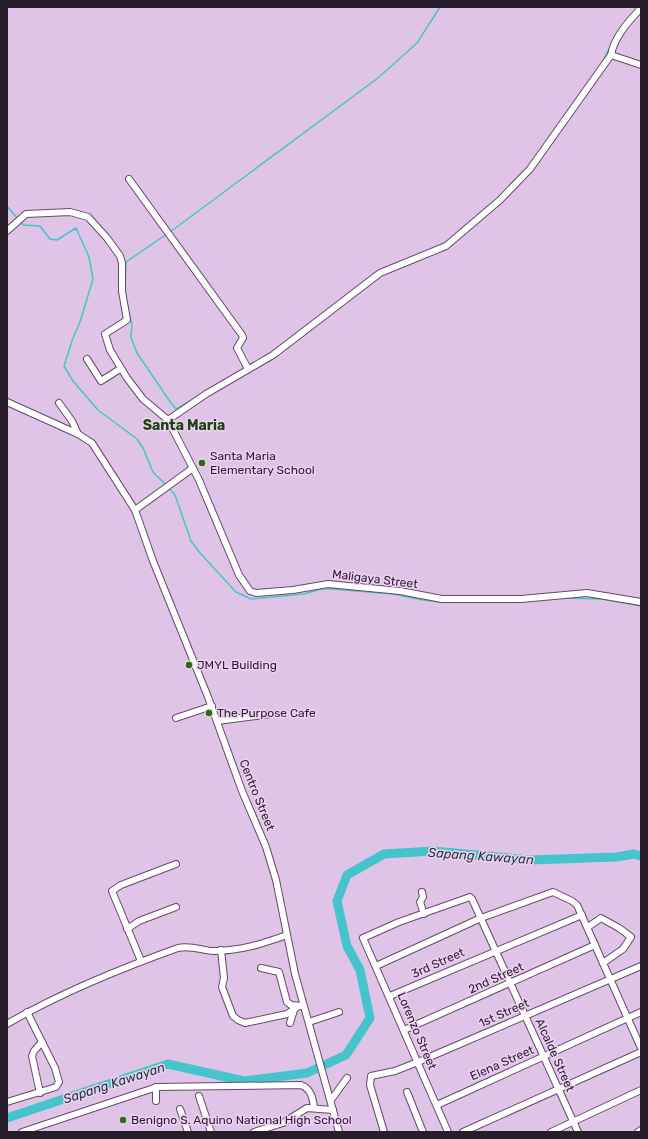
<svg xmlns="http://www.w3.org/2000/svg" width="648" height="1139" font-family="Rubik,sans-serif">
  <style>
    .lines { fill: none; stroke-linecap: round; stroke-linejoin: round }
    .stream { stroke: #45c5cb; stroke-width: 1.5 }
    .river { stroke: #45c5cb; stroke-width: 9 }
    .minor-casing { stroke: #634a69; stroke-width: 8 }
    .minor { stroke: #fff; stroke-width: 6 }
    .poi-dot { fill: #266e0b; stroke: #eed1f5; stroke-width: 1.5 }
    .labels { text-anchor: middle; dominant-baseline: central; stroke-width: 3; stroke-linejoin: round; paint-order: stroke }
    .poi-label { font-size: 12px; fill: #271d2a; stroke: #eed1f5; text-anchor: start }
    .street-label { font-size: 12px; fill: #271d2a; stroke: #eed1f5 }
    .water-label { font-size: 13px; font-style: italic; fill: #1a3637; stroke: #eed1f5 }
    .quarter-label { font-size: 14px; font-weight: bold; fill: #19460b; stroke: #eed1f5 }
  </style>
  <rect width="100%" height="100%" fill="#e0c4e7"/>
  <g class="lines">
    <g class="stream">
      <polyline points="604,59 613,41"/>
      <polyline points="7,206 18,219"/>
      <polyline points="21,222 23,225 40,226 50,239 57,240 76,228 89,257 93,279 80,322 73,338 64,366 73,381 98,410 137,439 143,448 153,472 166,485"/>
      <polyline points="170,232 378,78 417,43 440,7"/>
      <polyline points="382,269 402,261"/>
      <polyline points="125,284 126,262 167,234"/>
      <polyline points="359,285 370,277"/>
      <polyline points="129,313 132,325 131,337 137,353 171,403 176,409 197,397"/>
      <polyline points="169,488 175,495 191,541 200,553 236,592 251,599 304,594 321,589 333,589 393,594 423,600 440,602"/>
      <polyline points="562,598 602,599 641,606"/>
      <polyline points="448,602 528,601"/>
    </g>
    <polyline class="river" points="7,1118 168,1064 244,1081 307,1073 346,1055 370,1018 360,970 347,946 337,901 347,875 384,854 433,851 530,860 616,857 634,854 641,856"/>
    <defs>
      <g id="minor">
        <polyline points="611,55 641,65"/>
        <polyline points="129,179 242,335 243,338 237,348 248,369"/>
        <polyline points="7,231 26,214 70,212 88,217 107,238 120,256 122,263 122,291 127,320 105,334 110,350 127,378 143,399 168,420 199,480 239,575 250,591 256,593 293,590 328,584 400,591 442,599 521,599 587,593 641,602"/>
        <polyline points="87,359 101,381 120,369"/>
        <polyline points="7,402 78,434 92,443 135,510 153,561 208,697 242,791 266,847 276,880 295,974 339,1132"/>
        <polyline points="59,403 72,421 78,434"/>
        <path d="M168 420 206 394 273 355 380 273 446 246 500 200 530 169 611 55C614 37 629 21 641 8"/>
        <polyline points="135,510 193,468"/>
        <polyline points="176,718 212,706"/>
        <polyline points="217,721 271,714"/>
        <polyline points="422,892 423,897 420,902 424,914"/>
        <polyline points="588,927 601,918 619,928 631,937 623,949 603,963"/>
        <polyline points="127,929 139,921 176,907"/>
        <polyline points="221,950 224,978 222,987 233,1016 238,1020 245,1023 287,1014 299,1006"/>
        <polyline points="141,961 112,891 121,885 176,864"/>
        <polyline points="376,966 481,918 553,892 572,901 577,905 641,1048"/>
        <polyline points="261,968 279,972 287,1002 291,1005 301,1006"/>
        <polyline points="390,996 582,915"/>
        <polyline points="309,1022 339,1012"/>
        <polyline points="290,1023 294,1010"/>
        <path d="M7 1024C62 992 119 969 178 948 190 945 201 950 213 951 241 951 261 944 287 935"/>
        <polyline points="404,1030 595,945"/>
        <polyline points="156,1087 156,1101"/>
        <polyline points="407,1092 423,1132"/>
        <polyline points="40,1093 32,1056 34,1051 42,1042"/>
        <polyline points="199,1096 211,1132"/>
        <polyline points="331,1100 347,1078"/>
        <polyline points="7,1102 56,1087 59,1082 55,1068 27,1012"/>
        <polyline points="437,1105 641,1012"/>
        <polyline points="180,1109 188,1132"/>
        <path d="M22 1132 157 1087 301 1085C311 1089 313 1098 314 1108"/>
        <polyline points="254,1132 283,1123 307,1108 333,1110"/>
        <polyline points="384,1132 370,1085 371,1076 395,1071 418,1062 641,966"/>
        <polyline points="448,1132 363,938 399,922 470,897 472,899 578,1132"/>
        <polyline points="463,1132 641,1052"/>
        <polyline points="551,1132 641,1090"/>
        <polyline points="638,1132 641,1130"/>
      </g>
    </defs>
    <use href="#minor" class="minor-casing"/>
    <use href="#minor" class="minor"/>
  </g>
  <g class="poi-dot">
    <circle cx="202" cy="463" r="4"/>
    <circle cx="189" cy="665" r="4"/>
    <circle cx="209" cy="713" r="4"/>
    <circle cx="123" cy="1120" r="4"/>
  </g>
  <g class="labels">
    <g class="poi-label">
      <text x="210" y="456">Santa Maria<tspan x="210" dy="14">Elementary School</tspan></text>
      <text x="197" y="665">JMYL Building</text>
      <text x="217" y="713">The Purpose Cafe</text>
      <text x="131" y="1120">Benigno S. Aquino National High School</text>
    </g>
    <g class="street-label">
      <text transform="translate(375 579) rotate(7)">Maligaya Street</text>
      <text transform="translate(257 795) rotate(68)">Centro Street</text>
      <text transform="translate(438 963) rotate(-24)">3rd Street</text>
      <text transform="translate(496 978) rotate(-24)">2nd Street</text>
      <text transform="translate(504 1013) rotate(-24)">1st Street</text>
      <text transform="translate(417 1031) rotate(67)">Lorenzo Street</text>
      <text transform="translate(555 1055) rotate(66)">Alcalde Street</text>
      <text transform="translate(502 1063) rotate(-24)">Elena Street</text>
    </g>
    <g class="water-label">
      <text transform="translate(481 856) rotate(4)">Sapang Kawayan</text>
      <text transform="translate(114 1083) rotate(-18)">Sapang Kawayan</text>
    </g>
    <g class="quarter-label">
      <text x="184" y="425">Santa Maria</text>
    </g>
  </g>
  <rect width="648" height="1139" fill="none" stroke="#271d2a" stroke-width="16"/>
</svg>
